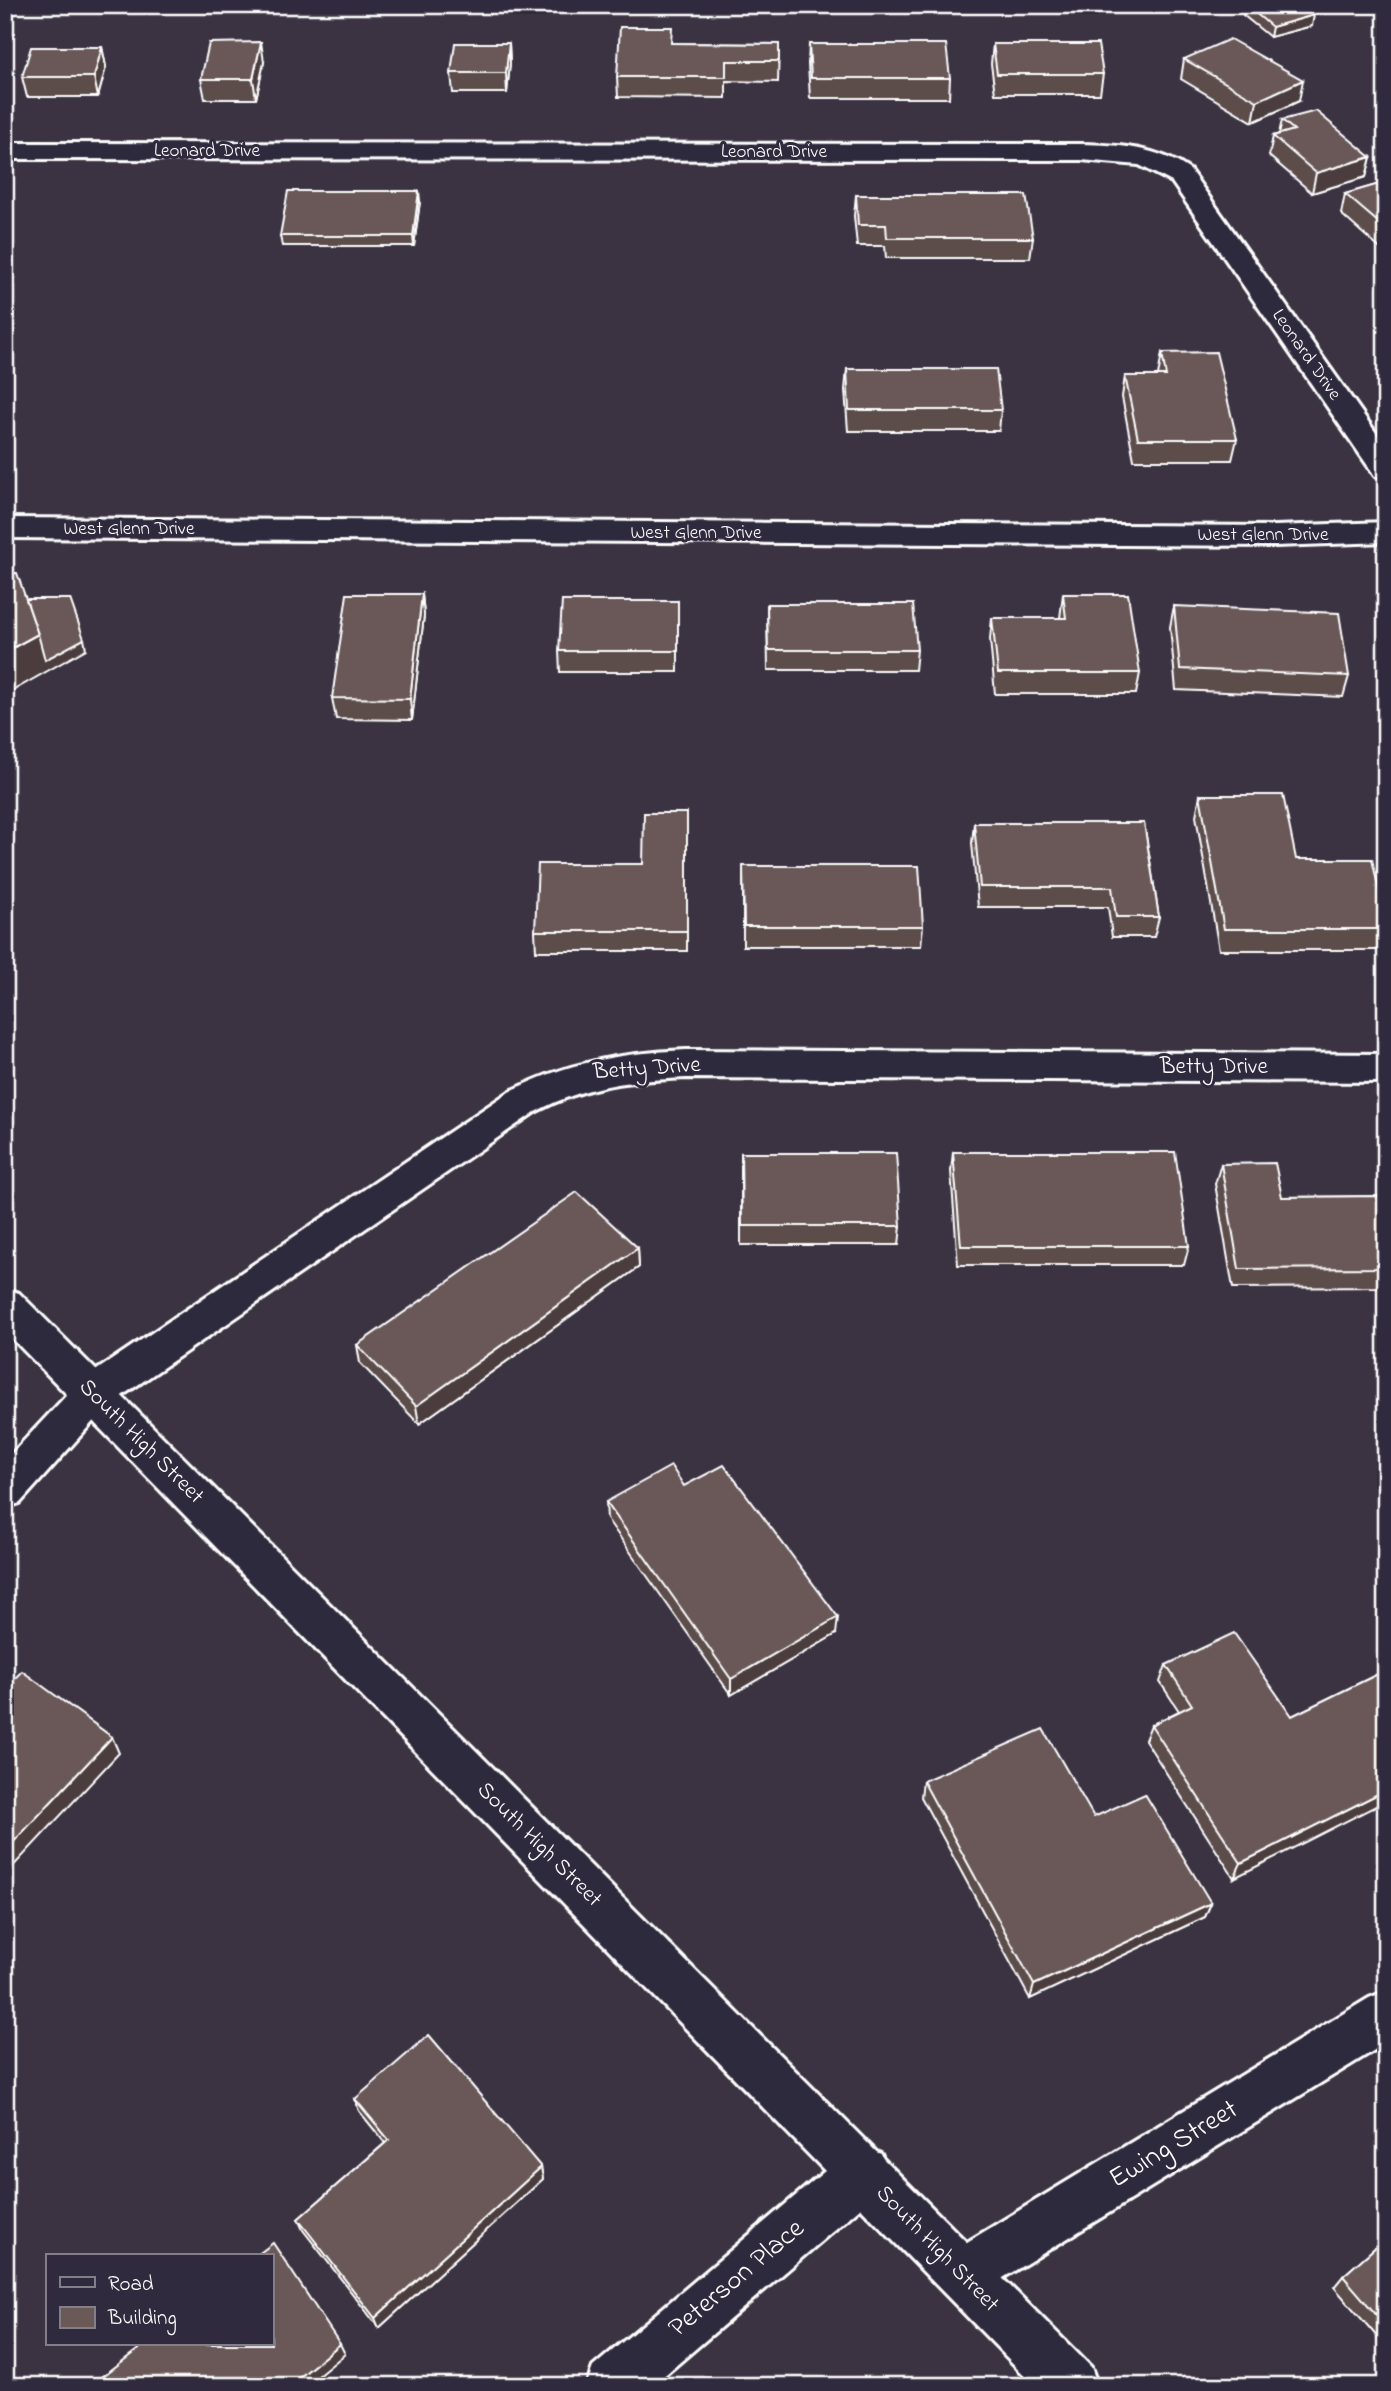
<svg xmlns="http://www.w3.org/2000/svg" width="1391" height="2391" font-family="'Indie Flower',sans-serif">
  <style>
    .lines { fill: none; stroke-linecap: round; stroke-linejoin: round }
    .minor-casing { stroke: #fff; stroke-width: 6 }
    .secondary-casing { stroke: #fff; stroke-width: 6 }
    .minor { fill: #2f2a3d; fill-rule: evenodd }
    .secondary { fill: #2f2a3d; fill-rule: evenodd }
    .wall { fill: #5c4d4c; stroke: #fff; stroke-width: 2 }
    .shaded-wall { fill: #4b3e3e; stroke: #fff; stroke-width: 2 }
    .building { fill: #6b5958; stroke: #fff; stroke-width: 2 }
    .labels { text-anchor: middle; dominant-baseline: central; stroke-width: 6; stroke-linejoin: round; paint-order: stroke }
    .far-street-label { font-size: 19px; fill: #fff; stroke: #2f2a3d }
    .street-label { font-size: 23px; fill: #fff; stroke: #2f2a3d }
    .near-street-label { font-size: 28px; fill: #fff; stroke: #2f2a3d }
  </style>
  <rect width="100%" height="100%" fill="#3b3342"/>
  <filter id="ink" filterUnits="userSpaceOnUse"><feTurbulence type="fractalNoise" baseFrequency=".0143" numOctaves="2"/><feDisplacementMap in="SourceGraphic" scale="14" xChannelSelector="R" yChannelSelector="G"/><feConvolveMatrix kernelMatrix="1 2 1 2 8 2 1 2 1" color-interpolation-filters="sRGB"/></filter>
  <g filter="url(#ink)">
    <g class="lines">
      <defs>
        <g id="minor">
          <path d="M5 143 1081 144C1120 145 1158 147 1190 170L1386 447V478L1375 476 1172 182 1139 165 1081 160 5 159Z"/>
          <polygon points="5,518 1275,526 1386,522 1386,542 1275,546 5,538"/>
          <path d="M686 1050 1386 1054V1082L686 1078C627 1081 589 1084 535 1112L107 1406 20 1503 5 1508V1461L79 1382 509 1092C566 1062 622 1053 686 1050Z"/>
          <polygon points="1386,1991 1386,2043 980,2292 962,2300 944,2292 936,2274 944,2256 1369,1998"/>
          <polygon points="863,2147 881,2154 888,2172 881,2190 652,2386 586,2386 593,2367 845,2154"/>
        </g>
        <polygon id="secondary" points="5,1289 19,1293 1091,2367 1098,2386 1035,2386 5,1331"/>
      </defs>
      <use href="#minor" class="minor-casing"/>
      <use href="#secondary" class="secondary-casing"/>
      <use href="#minor" class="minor"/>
      <use href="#secondary" class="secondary"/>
    </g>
    <g class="wall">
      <polygon points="1245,5 1301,5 1312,26 1270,37 1243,15"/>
      <polygon points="509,43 510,63 507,93 453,93 451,73"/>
      <polygon points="672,43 779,44 778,82 726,81 726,98 618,97 617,77"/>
      <polygon points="809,44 950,78 949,98 810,98 808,64"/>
      <polygon points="993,44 1103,74 1100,94 995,94 991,64"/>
      <polygon points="102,47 106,67 98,97 27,97 22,77"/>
      <polygon points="1184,59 1299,101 1253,122 1181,79"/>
      <polygon points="264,62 256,99 205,99 201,79"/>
      <polygon points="1282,120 1371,157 1366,177 1312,193 1269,156 1273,136 1279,134"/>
      <polygon points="1386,182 1386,254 1341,214 1345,194"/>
      <polygon points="856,195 1033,238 1030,258 886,258 885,246 857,246 854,216"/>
      <polygon points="420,201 414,246 282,246 280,236"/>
      <polygon points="1162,353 1237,439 1232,460 1134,460 1122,397 1125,376 1158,376"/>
      <polygon points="847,369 1001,410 999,431 848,431 845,390"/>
      <polygon points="422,594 424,615 412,720 336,719 332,698"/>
      <polygon points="1063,594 1140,673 1136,694 995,694 990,639 992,618 1060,618"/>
      <polygon points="678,601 678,672 560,672 559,651"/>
      <polygon points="767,604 917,650 915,670 768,670"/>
      <polygon points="1174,606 1349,676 1343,697 1176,690 1170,627"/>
      <polygon points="1200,795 1386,921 1386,936 1381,950 1219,950 1196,816"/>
      <polygon points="687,813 687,951 536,951 535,931 643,864"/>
      <polygon points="974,823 1144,823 1159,917 1154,937 1112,937 1108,907 978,907 972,843"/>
      <polygon points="743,866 923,926 921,946 743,946"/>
      <polygon points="953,1152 1189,1246 1184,1265 958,1265 951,1171"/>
      <polygon points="741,1153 901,1226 899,1245 741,1245"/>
      <polygon points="1221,1164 1282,1197 1386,1196 1386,1287 1233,1288 1215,1184"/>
      <polygon points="638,1248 639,1267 419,1424 360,1363 357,1345"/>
      <polygon points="684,1486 836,1634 731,1695 607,1519 606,1502"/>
      <polygon points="1166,1665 1292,1716 1380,1673 1234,1878 1145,1740 1151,1725 1179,1711 1160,1682"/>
      <polygon points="923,1781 1094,1817 1211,1903 1205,1917 1030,1999 921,1797"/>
      <polygon points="355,2099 541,2167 543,2179 379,2328 303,2230 298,2219 385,2143 359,2111"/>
      <polygon points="1386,2238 1386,2347 1334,2287 1343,2276"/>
    </g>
    <g class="shaded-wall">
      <polygon points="1314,15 1312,26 1270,37 1272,27"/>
      <polygon points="261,42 264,62 256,99 253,79"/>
      <polygon points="509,43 510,63 507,93 506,73"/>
      <polygon points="102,47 106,67 98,97 94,77"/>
      <polygon points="1303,80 1299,101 1253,122 1257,101"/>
      <polygon points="1371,157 1366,177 1312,193 1316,173"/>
      <polygon points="419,191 420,201 414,246 413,236"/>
      <polygon points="422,594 424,615 412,720 410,699"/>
      <polygon points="38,634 84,639 86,649 5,695 5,652"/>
      <polygon points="638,1248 639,1267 419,1424 416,1406"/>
      <polygon points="838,1617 836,1634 731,1695 731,1679"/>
      <polygon points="112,1737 119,1753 5,1875 5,1851"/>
      <polygon points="1386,1790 1386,1801 1234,1878 1241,1863"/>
      <polygon points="1211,1903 1205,1917 1030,1999 1034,1985"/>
      <polygon points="541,2167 543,2179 379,2328 375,2318"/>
      <polygon points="340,2344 345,2354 306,2386 289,2386"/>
    </g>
    <g class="building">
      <polygon points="1246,5 1301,5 1314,15 1272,27"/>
      <polygon points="620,27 672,27 671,43 779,44 779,61 726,61 726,77 617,77"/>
      <polygon points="1230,39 1303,80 1257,101 1184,59"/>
      <polygon points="261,42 253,79 201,79 209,43"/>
      <polygon points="455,43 509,43 506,73 451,73"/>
      <polygon points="809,44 946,44 950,78 811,78"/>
      <polygon points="993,44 1098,44 1103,74 997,74"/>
      <polygon points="31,47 102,47 94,77 22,77"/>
      <polygon points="1316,111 1371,157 1316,173 1273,136 1294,130 1282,120"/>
      <polygon points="1386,182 1386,229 1345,194"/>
      <polygon points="288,191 419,191 413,236 280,236"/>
      <polygon points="856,195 1026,195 1033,238 887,238 886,225 858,225"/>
      <polygon points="1216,352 1237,439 1138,439 1125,376 1166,376 1162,353"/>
      <polygon points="847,369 996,369 1001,410 849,410"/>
      <polygon points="5,573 17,573 38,634 5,652"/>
      <polygon points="347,594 422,594 410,699 332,698"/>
      <polygon points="1063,594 1128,594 1140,673 998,673 992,618 1066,618"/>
      <polygon points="26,599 70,599 84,639 45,660 38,634"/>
      <polygon points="562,601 678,601 678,651 559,651"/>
      <polygon points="767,604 913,604 917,650 768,650"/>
      <polygon points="1174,606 1339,613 1349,676 1180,669"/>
      <polygon points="1200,795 1283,795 1296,859 1372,859 1386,921 1386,929 1224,929"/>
      <polygon points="644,813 687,813 687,931 535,931 538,864 643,864"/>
      <polygon points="974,823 1144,823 1159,917 1116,917 1112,887 980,887"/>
      <polygon points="743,866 919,866 923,926 744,926"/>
      <polygon points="953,1152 1175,1152 1189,1246 961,1246"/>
      <polygon points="741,1153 896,1153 901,1226 742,1226"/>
      <polygon points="1275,1163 1282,1197 1386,1196 1386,1268 1239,1269 1221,1164"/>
      <polygon points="577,1192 638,1248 416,1406 357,1345"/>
      <polygon points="724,1465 838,1617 731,1679 606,1502 671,1466 684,1486"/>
      <polygon points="1234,1633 1292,1716 1380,1673 1386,1680 1386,1790 1241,1863 1151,1725 1192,1705 1166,1665"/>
      <polygon points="22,1671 112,1737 5,1851 5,1688"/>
      <polygon points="1043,1729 1094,1817 1145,1794 1211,1903 1034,1985 923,1781"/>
      <polygon points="429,2035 541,2167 375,2318 298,2219 389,2140 355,2099"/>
      <polygon points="1386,2238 1386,2326 1343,2276"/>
      <polygon points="273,2243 340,2344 289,2386 102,2386 98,2380 145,2344 271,2344 271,2256 256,2256"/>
    </g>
  </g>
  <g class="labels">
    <g class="far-street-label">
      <text x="207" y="151">Leonard Drive</text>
      <text x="774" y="152">Leonard Drive</text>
      <text transform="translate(1306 355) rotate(55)">Leonard Drive</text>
      <text x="129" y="529">West Glenn Drive</text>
      <text x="696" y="533">West Glenn Drive</text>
      <text x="1263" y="535">West Glenn Drive</text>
    </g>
    <g class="street-label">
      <text x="1214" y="1067">Betty Drive</text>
      <text transform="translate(647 1069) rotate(-4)">Betty Drive</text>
      <text transform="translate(141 1442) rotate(45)">South High Street</text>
      <text transform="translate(539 1845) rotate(45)">South High Street</text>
      <text transform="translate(937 2249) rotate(46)">South High Street</text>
    </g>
    <g class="near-street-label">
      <text transform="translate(1174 2145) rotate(-31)">Ewing Street</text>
      <text transform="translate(737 2279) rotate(-40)">Peterson Place</text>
    </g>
  </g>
  <rect width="1391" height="2391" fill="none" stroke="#2f2a3d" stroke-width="28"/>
  <rect x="14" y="14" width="1363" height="2363" fill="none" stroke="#fff" stroke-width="2.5" filter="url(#ink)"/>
  <rect x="46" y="2254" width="228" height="91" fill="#2f2a3d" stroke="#827f8b" stroke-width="2"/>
  <rect x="60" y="2277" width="35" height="10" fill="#2f2a3d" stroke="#827f8b" stroke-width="2"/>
  <text x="108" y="2290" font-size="21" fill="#ffffff">Road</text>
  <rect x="60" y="2307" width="35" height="21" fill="#6b5958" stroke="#827f8b" stroke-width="2"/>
  <text x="108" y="2324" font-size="21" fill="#ffffff">Building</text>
</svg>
